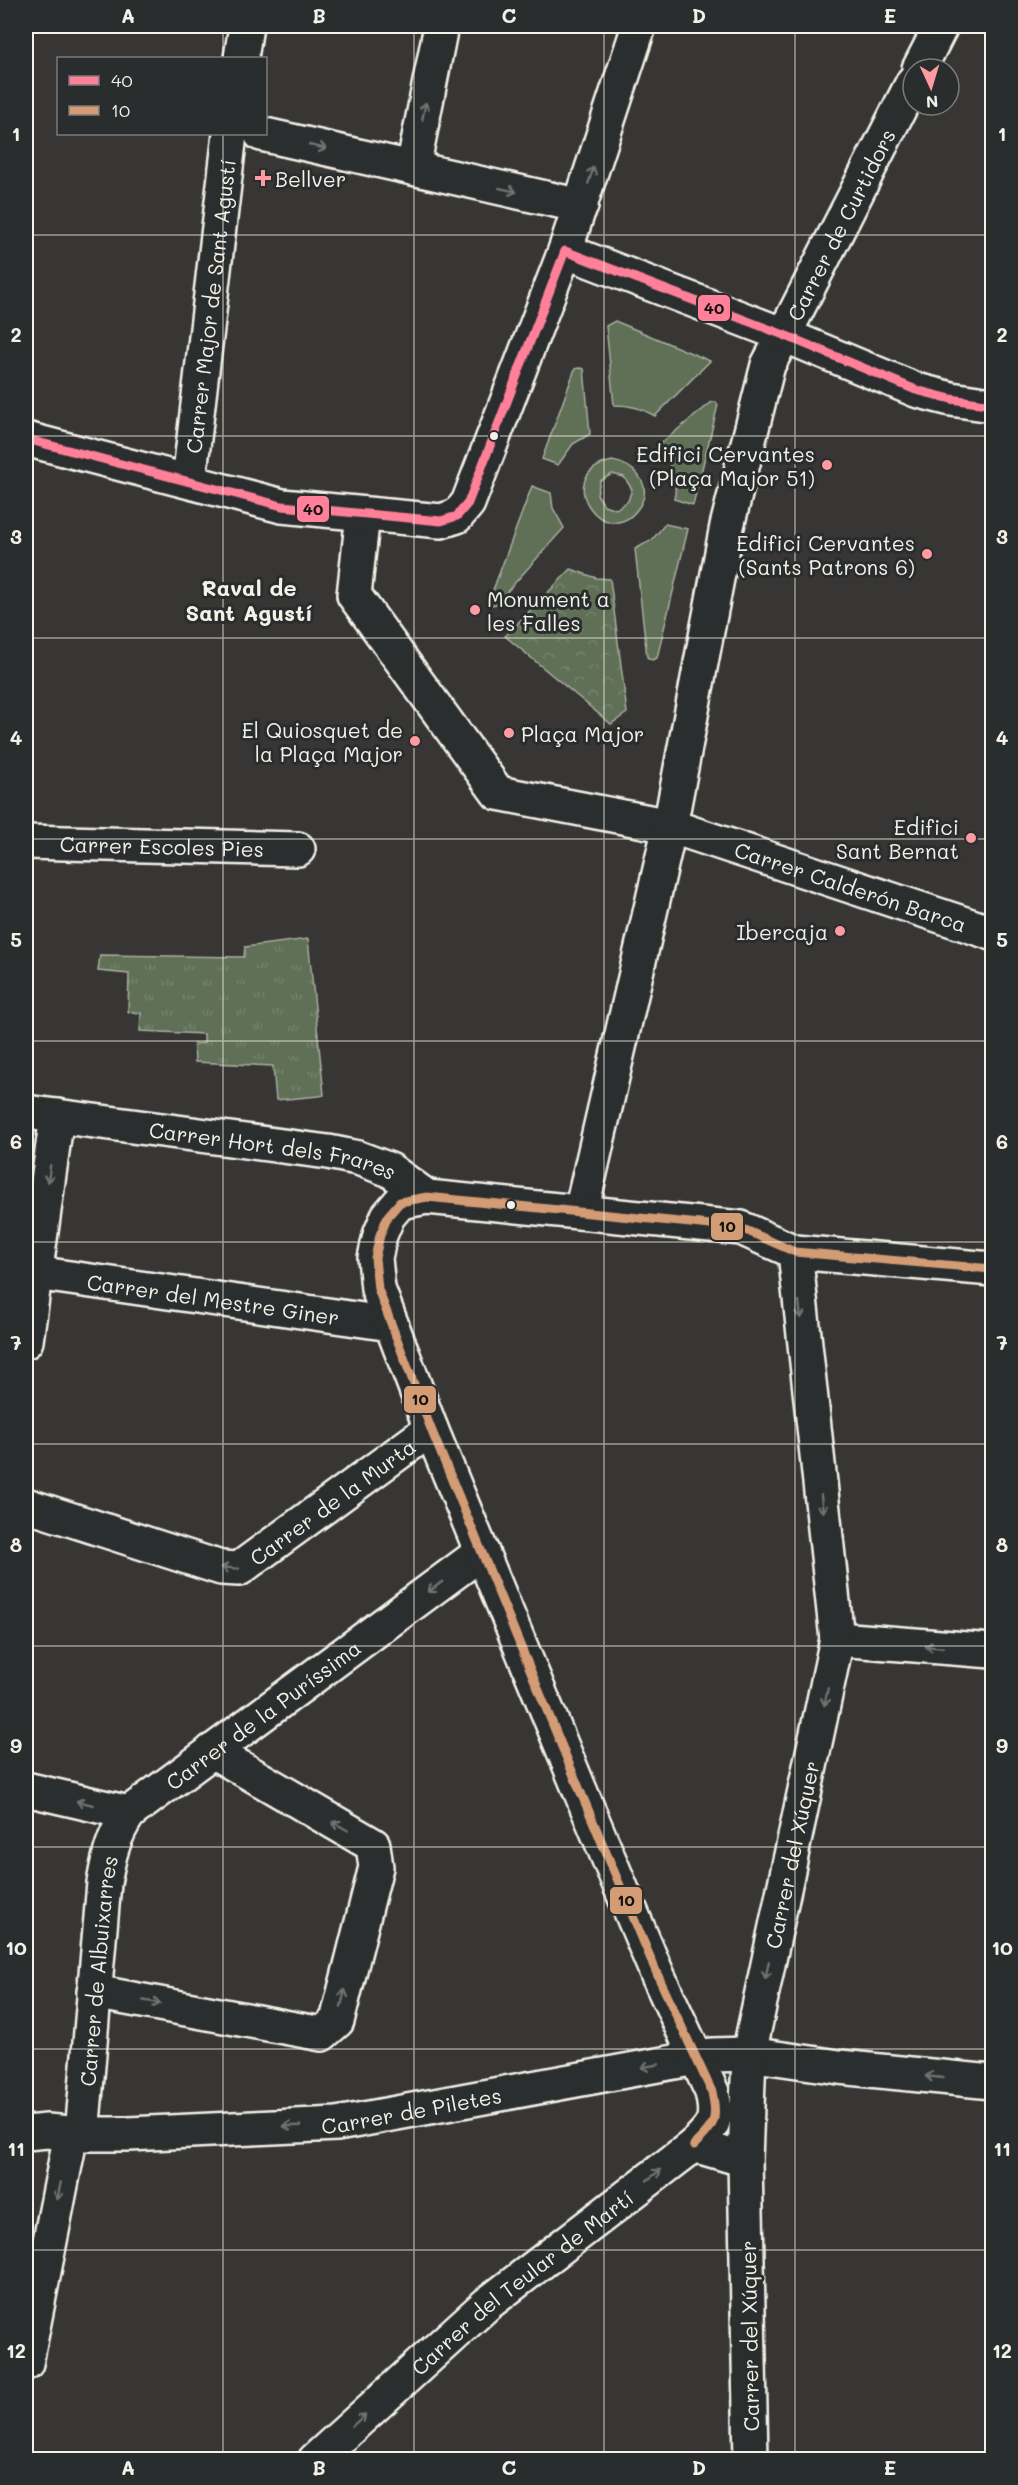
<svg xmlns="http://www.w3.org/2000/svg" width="1018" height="2485" font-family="Mali,sans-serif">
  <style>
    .grass { fill: url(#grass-tufts); stroke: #aab0a0; stroke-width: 1.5 }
    .forest { fill: url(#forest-crowns); stroke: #aab0a0; stroke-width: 1.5 }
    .garden { fill: #5f6f57; stroke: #aab0a0; stroke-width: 1.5; fill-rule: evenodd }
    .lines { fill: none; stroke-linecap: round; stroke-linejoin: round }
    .pedestrian-casing { stroke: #f4f1e8; stroke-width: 38 }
    .minor-casing { stroke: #f4f1e8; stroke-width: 38 }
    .pedestrian { stroke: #2a2d2e; stroke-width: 33 }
    .minor { stroke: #2a2d2e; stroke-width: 33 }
    .bus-1-casing { stroke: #2a2d2e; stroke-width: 14 }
    .bus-2-casing { stroke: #2a2d2e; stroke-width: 14 }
    .bus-1 { stroke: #ff8098; stroke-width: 9 }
    .bus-2 { stroke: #d39c74; stroke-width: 9 }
    .oneway { stroke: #71726f }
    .grid { fill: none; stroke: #f4f1e8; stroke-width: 1.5; stroke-opacity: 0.55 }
    .poi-dot { fill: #ff9aa2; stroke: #2a2d2e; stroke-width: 2 }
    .bus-dot { fill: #f4f1e8; stroke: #2a2d2e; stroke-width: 2 }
    .labels { text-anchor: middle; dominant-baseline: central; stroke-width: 6; stroke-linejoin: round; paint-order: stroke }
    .poi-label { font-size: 21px; fill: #f4f1e8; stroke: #2a2d2e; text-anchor: end }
    .street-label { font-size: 21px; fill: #f4f1e8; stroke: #2a2d2e }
    .neighbourhood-label { font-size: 22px; font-weight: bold; fill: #f4f1e8; stroke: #2a2d2e }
    .line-badge { stroke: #2a2d2e; stroke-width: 2 }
    .pale-badge-label { font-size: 16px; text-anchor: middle; font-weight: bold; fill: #111 }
    .neatline { fill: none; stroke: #f4f1e8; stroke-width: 2 }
    .grid-label { font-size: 20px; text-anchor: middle; font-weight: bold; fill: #f4f1e8 }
  </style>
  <defs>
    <pattern id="grass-tufts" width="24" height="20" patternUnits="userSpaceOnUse" patternTransform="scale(1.5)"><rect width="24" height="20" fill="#5f6f57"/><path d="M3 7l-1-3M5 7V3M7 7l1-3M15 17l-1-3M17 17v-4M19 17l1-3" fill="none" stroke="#77846f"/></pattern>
    <pattern id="forest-crowns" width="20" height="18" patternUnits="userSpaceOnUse" patternTransform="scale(1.5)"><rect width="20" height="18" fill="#5f6f57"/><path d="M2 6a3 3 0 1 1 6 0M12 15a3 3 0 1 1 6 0" fill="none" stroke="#77846f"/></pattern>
  </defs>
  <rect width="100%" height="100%" fill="#373635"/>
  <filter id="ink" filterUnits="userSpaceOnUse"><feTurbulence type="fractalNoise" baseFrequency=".0167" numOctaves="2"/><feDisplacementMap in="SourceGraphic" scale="12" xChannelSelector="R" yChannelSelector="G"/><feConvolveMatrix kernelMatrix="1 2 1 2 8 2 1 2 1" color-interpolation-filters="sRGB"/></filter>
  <g filter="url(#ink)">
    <polygon class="grass" points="308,939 324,1095 319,1096 276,1100 273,1066 195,1062 194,1044 204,1043 204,1034 140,1031 141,1013 128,1012 129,974 98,971 100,955 244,957 245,947"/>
    <polygon class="forest" points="571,569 596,578 610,579 627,713 611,724 505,636"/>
    <g class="garden">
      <path d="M615 321 710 361 655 416C641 408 630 405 614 405L606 326Z"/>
      <polygon points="579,368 584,369 590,434 573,444 558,465 542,459 575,369"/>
      <path d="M712 402H716L718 405 693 505 674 499C679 480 670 460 656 447Z"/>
      <path d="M612 461C634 464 654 485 639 507 607 555 548 475 612 461ZM612 474 624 477 632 489 628 501 616 509 604 505 597 494 600 481Z"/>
      <polygon points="532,486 551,493 553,508 564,528 496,604 492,605 489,602 490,598"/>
      <polygon points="665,524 688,529 657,658 652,660 647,657 635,549 652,540"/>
    </g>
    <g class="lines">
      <defs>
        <g id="pedestrian">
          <path id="s1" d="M363 514 354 595 498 793 670 826 992 933"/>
          <path id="s2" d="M26 842 298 849"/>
          <path id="s3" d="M26 1112 328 1152 358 1158 390 1170 427 1197"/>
          <polyline points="581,1212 670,826 727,526 768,365 784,335"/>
        </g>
        <g id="minor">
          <polyline points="241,58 246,26"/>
          <polyline points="919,69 941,26"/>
          <polyline points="261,134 581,206"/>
          <polyline points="413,168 441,26"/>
          <polyline points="565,251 639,26"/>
          <path id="s4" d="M784 335 913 82"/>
          <polyline points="26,439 282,506 441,521 457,516 468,503 565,251 784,335 916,390 951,399 992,405"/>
          <path id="s5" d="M189 481 230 134"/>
          <path id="s6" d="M35 1273 391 1324"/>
          <polyline points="26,1341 57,1116"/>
          <path id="s7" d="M26 1505 221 1568 239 1569 431 1429"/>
          <polyline points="837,1639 992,1651"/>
          <path id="s8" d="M26 1789 129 1813 482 1552"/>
          <polyline points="94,1992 322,2034 337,2021 376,1867 373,1845 212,1751"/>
          <path id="s9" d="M26 2133 47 2131 82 2134H129L337 2124 712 2055 749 2054 839 2067 992 2082"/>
          <path id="s10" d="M82 2134 104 1883C109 1855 113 1837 129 1813"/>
          <path d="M694 2145C715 2125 718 2120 712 2092L658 1976 579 1788 431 1429 378 1289 375 1258 380 1235 388 1216 400 1202 427 1197 741 1228 795 1252 992 1269"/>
          <polyline points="26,2363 71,2134"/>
          <path id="s11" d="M315 2460 487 2304 694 2145 745 2160"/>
          <path id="s12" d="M751 2460 745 2160 749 2054 837 1639 795 1252"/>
        </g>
      </defs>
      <use href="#pedestrian" class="pedestrian-casing"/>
      <use href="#minor" class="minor-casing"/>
      <use href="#pedestrian" class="pedestrian"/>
      <use href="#minor" class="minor"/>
      <defs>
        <polyline id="bus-1" points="26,439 282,506 441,521 457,516 468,503 565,251 784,335 916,390 951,399 992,405"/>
        <path id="bus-2" d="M694 2145C715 2125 718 2120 712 2092L658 1976 579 1788 431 1429 378 1289 375 1258 380 1235 388 1216 400 1202 427 1197 741 1228 795 1252 992 1269"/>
      </defs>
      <use href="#bus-1" class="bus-1-casing"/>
      <use href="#bus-2" class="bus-2-casing"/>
      <use href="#bus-1" class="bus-1"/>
      <use href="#bus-2" class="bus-2"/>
    </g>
    <defs><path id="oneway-shaft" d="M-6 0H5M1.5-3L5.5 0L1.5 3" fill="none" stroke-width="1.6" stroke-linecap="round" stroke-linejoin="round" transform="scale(1.5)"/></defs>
    <g class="oneway">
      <use href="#oneway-shaft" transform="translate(424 111) rotate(-79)"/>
      <use href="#oneway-shaft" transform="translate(318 147) rotate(13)"/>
      <use href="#oneway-shaft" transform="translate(591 175) rotate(-72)"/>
      <use href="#oneway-shaft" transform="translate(508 190) rotate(13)"/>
      <use href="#oneway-shaft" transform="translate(49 1174) rotate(98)"/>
      <use href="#oneway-shaft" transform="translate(800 1310) rotate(84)"/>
      <use href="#oneway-shaft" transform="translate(822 1504) rotate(83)"/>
      <use href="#oneway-shaft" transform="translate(230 1568) rotate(-176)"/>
      <use href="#oneway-shaft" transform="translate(435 1587) rotate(144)"/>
      <use href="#oneway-shaft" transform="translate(934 1647) rotate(-175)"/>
      <use href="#oneway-shaft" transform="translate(826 1697) rotate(102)"/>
      <use href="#oneway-shaft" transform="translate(85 1803) rotate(-167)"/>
      <use href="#oneway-shaft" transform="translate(340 1826) rotate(-150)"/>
      <use href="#oneway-shaft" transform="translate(767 1970) rotate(102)"/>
      <use href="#oneway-shaft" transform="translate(343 1998) rotate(-76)"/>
      <use href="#oneway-shaft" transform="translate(152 2002) rotate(10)"/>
      <use href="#oneway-shaft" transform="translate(650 2066) rotate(169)"/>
      <use href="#oneway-shaft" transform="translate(934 2077) rotate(-174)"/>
      <use href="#oneway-shaft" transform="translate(292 2126) rotate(178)"/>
      <use href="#oneway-shaft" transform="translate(654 2175) rotate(-38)"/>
      <use href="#oneway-shaft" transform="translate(59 2191) rotate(101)"/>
      <use href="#oneway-shaft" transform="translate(359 2420) rotate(-42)"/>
    </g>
  </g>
  <path class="grid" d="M223 26V58M414 26V2460M604 26V2460M795 26V2460M223 134V2460M26 235H992M26 436H992M26 638H992M26 839H992M26 1041H992M26 1242H992M26 1444H992M26 1646H992M26 1847H992M26 2049H992M26 2250H992"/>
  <g class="poi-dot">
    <path d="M260 169h6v6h6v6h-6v6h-6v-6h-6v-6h6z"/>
    <circle cx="827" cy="465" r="6"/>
    <circle cx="927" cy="554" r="6"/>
    <circle cx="475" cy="610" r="6"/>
    <circle cx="509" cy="733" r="6"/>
    <circle cx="415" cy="741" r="6"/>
    <circle cx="971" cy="838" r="6"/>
    <circle cx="840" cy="931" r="6"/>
  </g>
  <g class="bus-dot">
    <circle cx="494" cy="436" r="5"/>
    <circle cx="511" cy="1205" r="5"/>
  </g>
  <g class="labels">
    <g class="poi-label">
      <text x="275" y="178" text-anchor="start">Bellver</text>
      <text x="815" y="453">Edifici Cervantes<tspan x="815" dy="24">(Plaça Major 51)</tspan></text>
      <text x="915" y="542">Edifici Cervantes<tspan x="915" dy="24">(Sants Patrons 6)</tspan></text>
      <text x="487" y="598" text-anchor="start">Monument a<tspan x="487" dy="24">les Falles</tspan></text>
      <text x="403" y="729">El Quiosquet de<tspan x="403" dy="24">la Plaça Major</tspan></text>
      <text x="521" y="733" text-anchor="start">Plaça Major</text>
      <text x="959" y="826">Edifici<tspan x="959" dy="24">Sant Bernat</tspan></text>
      <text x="828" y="931">Ibercaja</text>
    </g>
    <g class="street-label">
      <text stroke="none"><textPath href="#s4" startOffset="124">Carrer de Curtidors</textPath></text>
      <text stroke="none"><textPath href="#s5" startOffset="176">Carrer Major de Sant Agustí</textPath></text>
      <text stroke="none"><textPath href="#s2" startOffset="136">Carrer Escoles Pies</textPath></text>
      <text stroke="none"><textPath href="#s1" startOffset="692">Carrer Calderón Barca</textPath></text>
      <text stroke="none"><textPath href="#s3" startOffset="250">Carrer Hort dels Frares</textPath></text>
      <text stroke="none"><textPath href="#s6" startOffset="180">Carrer del Mestre Giner</textPath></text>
      <text stroke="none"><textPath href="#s7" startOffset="338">Carrer de la Murta</textPath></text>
      <text stroke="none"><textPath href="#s8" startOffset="272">Carrer de la Puríssima</textPath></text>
      <text stroke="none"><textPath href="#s12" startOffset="610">Carrer del Xúquer</textPath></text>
      <text stroke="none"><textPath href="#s10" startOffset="164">Carrer de Albuixarres</textPath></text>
      <text stroke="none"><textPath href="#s9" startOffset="387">Carrer de Piletes</textPath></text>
      <text stroke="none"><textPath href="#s11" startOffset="273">Carrer del Teular de Martí</textPath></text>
      <text transform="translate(749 2336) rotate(-91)">Carrer del Xúquer</text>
    </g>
    <g class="neighbourhood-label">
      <text x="249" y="587">Raval de<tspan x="249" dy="25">Sant Agustí</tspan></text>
    </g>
  </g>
  <g class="line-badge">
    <rect x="697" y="294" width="34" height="28" rx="6" fill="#ff8098"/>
    <rect x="296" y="495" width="34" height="28" rx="6" fill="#ff8098"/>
    <rect x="710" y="1212" width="34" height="29" rx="6" fill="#d39c74"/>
    <rect x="403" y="1385" width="34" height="29" rx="6" fill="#d39c74"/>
    <rect x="609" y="1886" width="34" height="29" rx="6" fill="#d39c74"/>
  </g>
  <g class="pale-badge-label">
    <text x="714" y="314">40</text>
    <text x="313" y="515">40</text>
    <text x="727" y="1232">10</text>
    <text x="420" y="1405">10</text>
    <text x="626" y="1906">10</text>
  </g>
  <rect width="1018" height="2485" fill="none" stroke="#2a2d2e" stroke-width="66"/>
  <rect x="57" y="57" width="210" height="78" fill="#2a2d2e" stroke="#7b7b78" stroke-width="1.5"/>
  <rect x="69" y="76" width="30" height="9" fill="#ff8098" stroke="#7b7b78" stroke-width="1.5"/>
  <text x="111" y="87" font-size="18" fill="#f4f1e8">40</text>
  <rect x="69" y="106" width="30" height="9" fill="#d39c74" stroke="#7b7b78" stroke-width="1.5"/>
  <text x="111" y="117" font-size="18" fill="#f4f1e8">10</text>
  <g transform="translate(931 87) rotate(176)"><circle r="28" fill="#2a2d2e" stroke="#7b7b78" stroke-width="1.5"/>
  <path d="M0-4.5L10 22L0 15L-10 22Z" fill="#ff9aa2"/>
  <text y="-9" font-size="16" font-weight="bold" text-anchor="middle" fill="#f4f1e8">N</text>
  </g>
  <rect x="33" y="33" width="952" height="2419" class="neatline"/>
  <g class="grid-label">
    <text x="128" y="23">A</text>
    <text x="319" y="23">B</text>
    <text x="509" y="23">C</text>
    <text x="699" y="23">D</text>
    <text x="890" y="23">E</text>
    <text x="16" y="141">1</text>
    <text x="1002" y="141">1</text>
    <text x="16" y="342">2</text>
    <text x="1002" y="342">2</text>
    <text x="16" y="544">3</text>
    <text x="1002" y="544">3</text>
    <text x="16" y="745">4</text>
    <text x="1002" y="745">4</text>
    <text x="16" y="947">5</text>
    <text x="1002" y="947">5</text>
    <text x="16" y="1149">6</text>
    <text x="1002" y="1149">6</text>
    <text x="16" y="1350">7</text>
    <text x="1002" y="1350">7</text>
    <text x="16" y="1552">8</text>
    <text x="1002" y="1552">8</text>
    <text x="16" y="1753">9</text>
    <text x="1002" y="1753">9</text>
    <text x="16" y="1955">10</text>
    <text x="1002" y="1955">10</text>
    <text x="16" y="2156">11</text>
    <text x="1002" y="2156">11</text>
    <text x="16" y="2358">12</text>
    <text x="1002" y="2358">12</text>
    <text x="128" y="2475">A</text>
    <text x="319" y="2475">B</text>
    <text x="509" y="2475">C</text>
    <text x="699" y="2475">D</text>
    <text x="890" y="2475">E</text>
  </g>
</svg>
